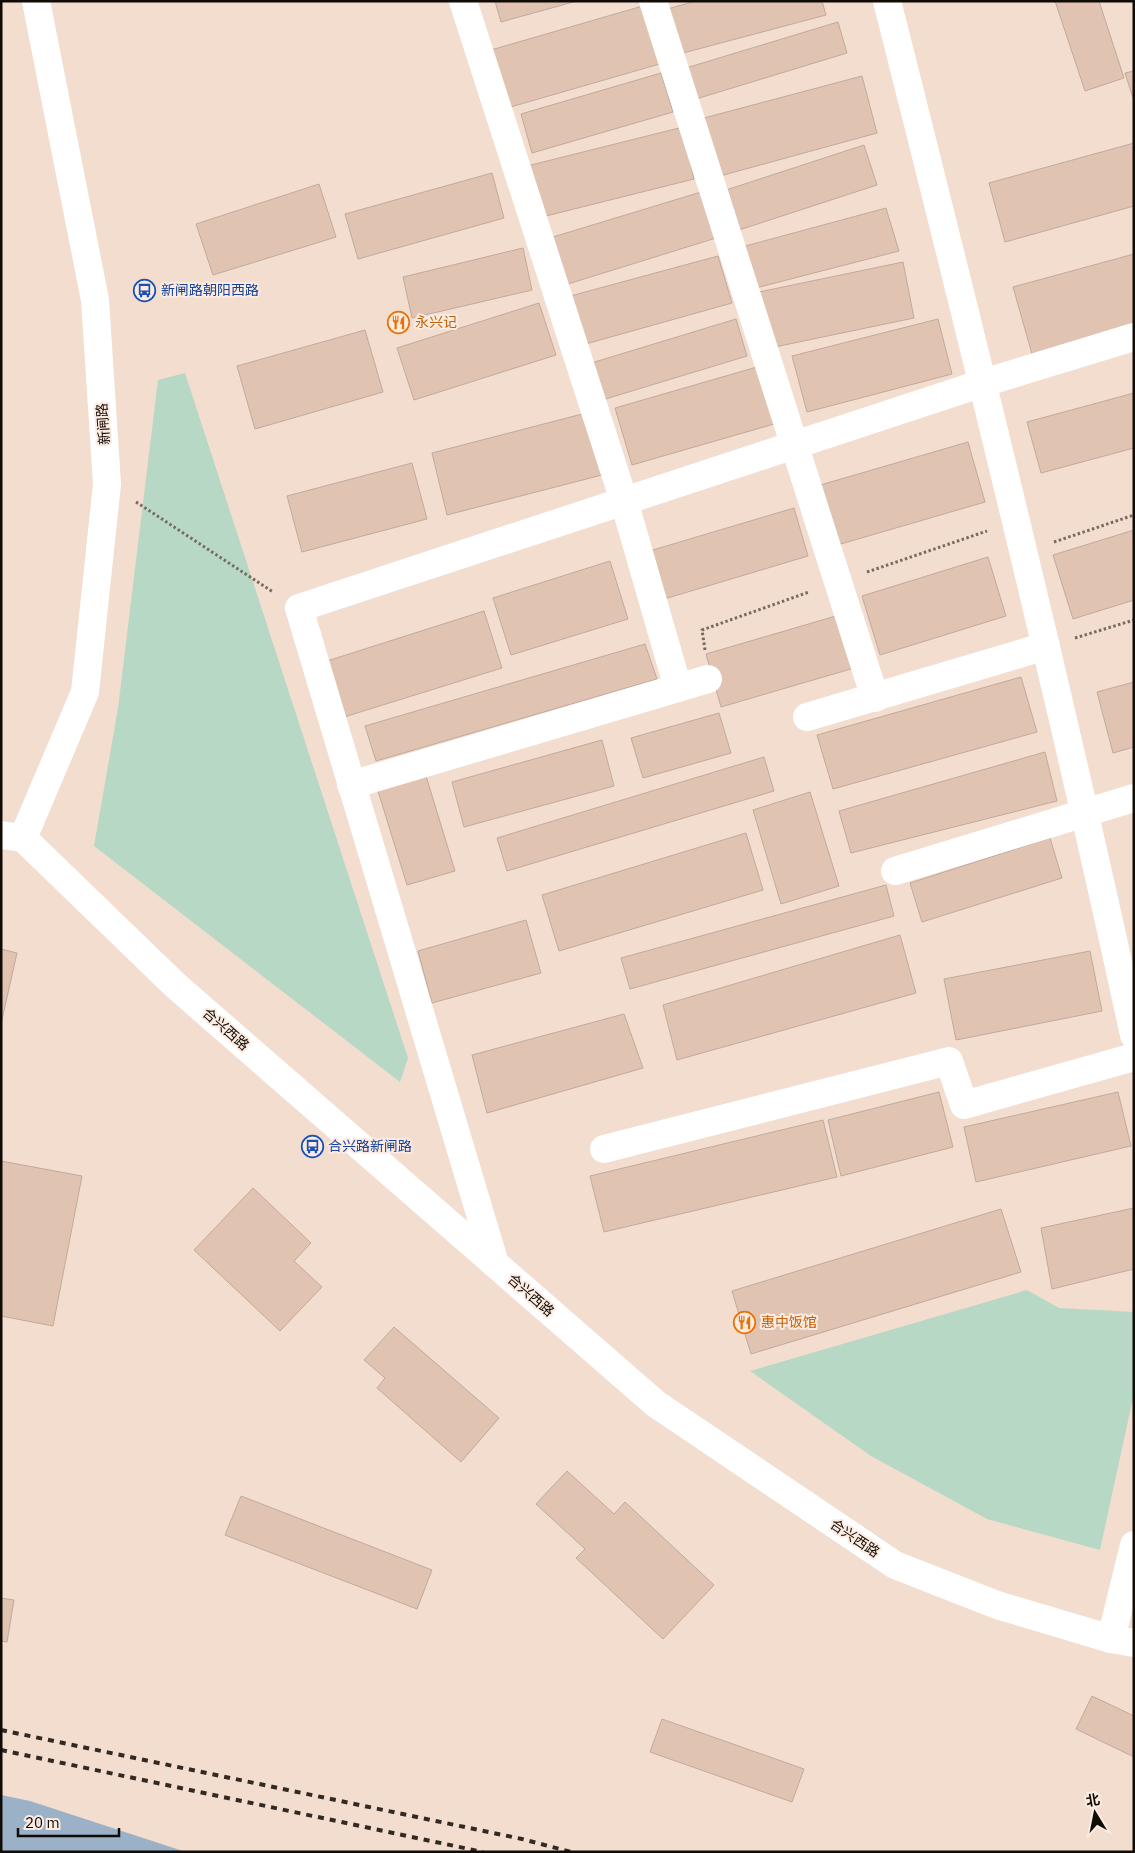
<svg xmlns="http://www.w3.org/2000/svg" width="1135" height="1853" font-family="'IBM Plex Sans','Noto Sans SC',sans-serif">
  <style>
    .green { fill: #b8d8c6 }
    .water { fill: #9ab1c8 }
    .building { fill: #e1c3b2; stroke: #bfaa9e }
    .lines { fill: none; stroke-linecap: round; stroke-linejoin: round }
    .path { stroke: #766a61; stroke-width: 3; stroke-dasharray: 2.5 2.5; stroke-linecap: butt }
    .minor { stroke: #fff; stroke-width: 28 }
    .rail { stroke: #312923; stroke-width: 4; stroke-dasharray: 6 6; stroke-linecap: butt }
    .labels { text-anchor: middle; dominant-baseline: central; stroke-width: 4; stroke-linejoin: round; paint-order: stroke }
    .transit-label { font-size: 14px; fill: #164399; stroke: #fcebe0; text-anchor: start }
    .food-label { font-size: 14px; fill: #c56008; stroke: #fcebe0; text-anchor: start }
    .street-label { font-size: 14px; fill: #110b06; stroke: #fcebe0 }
  </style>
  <rect width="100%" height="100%" fill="#f2ddcf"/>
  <g class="green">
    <polygon points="185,373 408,1058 400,1082 94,846 118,708 158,380"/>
    <polygon points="1027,1290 1059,1308 1134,1312 1134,1393 1100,1550 987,1519 871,1456 750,1371"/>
  </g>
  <polygon class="water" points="1,1795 30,1801 186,1852 1,1852"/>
  <g class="building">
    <polygon points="495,1 577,1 501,22"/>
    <polygon points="696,1 822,1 826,15 672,56 660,11"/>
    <polygon points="1055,1 1099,1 1124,78 1085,91"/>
    <polygon points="646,5 663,63 507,108 491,50"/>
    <polygon points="838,22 847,53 696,99 686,68"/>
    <polygon points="1134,71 1134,101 1125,73"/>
    <polygon points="661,73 673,112 532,153 521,114"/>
    <polygon points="862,76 877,133 720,176 704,118"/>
    <polygon points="683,127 694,179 538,218 527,166"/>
    <polygon points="1134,143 1134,206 1005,242 989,183"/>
    <polygon points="864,145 877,185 736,231 723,191"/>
    <polygon points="492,173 504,218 358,259 345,214"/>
    <polygon points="319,184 336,237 213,275 196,224"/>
    <polygon points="701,192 716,238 568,284 553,237"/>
    <polygon points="886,208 899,251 748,290 738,248"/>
    <polygon points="523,248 532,290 412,318 403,277"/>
    <polygon points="1134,254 1134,326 1032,354 1013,287"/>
    <polygon points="718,256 732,303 575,347 563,298"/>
    <polygon points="903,262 914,318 770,348 759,292"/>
    <polygon points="539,303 556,355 414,400 397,348"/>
    <polygon points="736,319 747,356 599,401 588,364"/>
    <polygon points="938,319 952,374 807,412 792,356"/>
    <polygon points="365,330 383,392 255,429 237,366"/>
    <polygon points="757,367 774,424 632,465 615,408"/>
    <polygon points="1134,393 1134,448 1041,473 1027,422"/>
    <polygon points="586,413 602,475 447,515 432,453"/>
    <polygon points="968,442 985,502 834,546 817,486"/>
    <polygon points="412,463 427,519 302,552 287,496"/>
    <polygon points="794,508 808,556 661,600 646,552"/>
    <polygon points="1134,530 1134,600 1073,619 1053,555"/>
    <polygon points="988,557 1006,616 880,655 862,596"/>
    <polygon points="610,561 628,619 511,655 493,598"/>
    <polygon points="484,611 502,668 344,717 327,661"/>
    <polygon points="846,613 861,666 721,707 706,654"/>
    <polygon points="645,644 657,679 376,761 365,726"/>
    <polygon points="1021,677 1037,732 833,789 817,735"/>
    <polygon points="1134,682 1134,747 1113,753 1097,692"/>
    <polygon points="719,713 731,753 643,778 631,738"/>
    <polygon points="602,740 614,786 464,827 452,782"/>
    <polygon points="1045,752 1057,801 851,853 839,811"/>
    <polygon points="764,757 774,791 507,871 497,838"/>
    <polygon points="426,776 455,871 407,885 378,791"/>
    <polygon points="810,792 839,886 781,904 753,810"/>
    <polygon points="746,833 763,890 559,951 542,895"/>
    <polygon points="1050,838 1062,878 922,922 910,883"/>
    <polygon points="886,885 894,916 630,989 621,958"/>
    <polygon points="526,920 541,973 432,1003 418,951"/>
    <polygon points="900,935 916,993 677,1060 663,1005"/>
    <polygon points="1,949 17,953 1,1024"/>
    <polygon points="1090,951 1102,1011 956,1040 944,979"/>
    <polygon points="624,1014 643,1068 487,1113 472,1055"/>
    <polygon points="939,1092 953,1147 841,1176 828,1120"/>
    <polygon points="1118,1092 1131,1146 976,1182 964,1127"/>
    <polygon points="823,1120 837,1177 604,1232 590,1176"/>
    <polygon points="1,1161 82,1176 53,1326 1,1316"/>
    <polygon points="253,1188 311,1243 294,1261 322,1287 280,1331 194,1250"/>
    <polygon points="1134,1208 1134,1269 1052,1289 1041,1228"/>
    <polygon points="1001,1209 1021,1272 751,1354 732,1291"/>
    <polygon points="394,1327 499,1418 461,1462 377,1388 385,1378 364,1360"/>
    <polygon points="567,1471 614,1514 625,1502 714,1585 663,1639 576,1558 585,1549 536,1504"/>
    <polygon points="241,1496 432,1570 417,1609 225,1535"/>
    <polygon points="1,1598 14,1600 7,1642 1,1641"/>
    <polygon points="1092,1696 1134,1716 1134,1757 1076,1729"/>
    <polygon points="662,1719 804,1769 792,1802 650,1752"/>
  </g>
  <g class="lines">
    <g class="path">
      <polyline points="136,502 273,592"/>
      <polyline points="1054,542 1134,515"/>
      <polyline points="867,572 987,531"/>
      <polyline points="1075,638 1134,620"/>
      <polyline points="705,650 702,630 809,592"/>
    </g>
    <g class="minor">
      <polyline points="463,1 624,501 678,688"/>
      <polyline points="653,1 875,698"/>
      <path d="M887 1C974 345 1059 689 1134 1035"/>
      <polyline points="807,717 1046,646"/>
      <polyline points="351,785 708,679"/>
      <polyline points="1,835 23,838 175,985 656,1404 895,1565 997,1605 1111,1639 1134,1643"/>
      <polyline points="23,838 85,692 107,484 95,300 36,1"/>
      <polyline points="895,871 1134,798"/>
      <polyline points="604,1149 949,1061 964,1105 1134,1057"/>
      <polyline points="495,1264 299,608 983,383 1134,337"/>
      <polyline points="1111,1639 1134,1545"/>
    </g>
    <g class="rail">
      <polyline points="1,1730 522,1839 571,1852"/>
      <polyline points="1,1750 483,1852"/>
    </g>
  </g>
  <defs>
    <symbol id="bus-ring" viewBox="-11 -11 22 22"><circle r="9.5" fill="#fcebe0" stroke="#1a4fb4" stroke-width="1.5"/><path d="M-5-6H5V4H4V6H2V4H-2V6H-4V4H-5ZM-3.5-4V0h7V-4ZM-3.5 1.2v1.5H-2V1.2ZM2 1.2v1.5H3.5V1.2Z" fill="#1a4fb4"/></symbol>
    <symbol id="restaurant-ring" viewBox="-11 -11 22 22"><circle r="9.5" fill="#fcebe0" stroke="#e8710a" stroke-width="1.5"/><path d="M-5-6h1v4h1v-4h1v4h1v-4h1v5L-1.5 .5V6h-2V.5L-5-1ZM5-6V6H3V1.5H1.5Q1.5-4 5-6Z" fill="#e8710a"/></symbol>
  </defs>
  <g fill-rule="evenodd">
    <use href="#bus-ring" x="132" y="278" width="25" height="25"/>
    <use href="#restaurant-ring" x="386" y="310" width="25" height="25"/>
    <use href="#bus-ring" x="300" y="1134" width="25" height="25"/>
    <use href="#restaurant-ring" x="732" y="1310" width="25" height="25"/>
  </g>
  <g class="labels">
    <g class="transit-label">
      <text x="161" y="290">新闸路朝阳西路</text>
      <text x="328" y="1146">合兴路新闸路</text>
    </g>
    <g class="food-label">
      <text x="415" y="322">永兴记</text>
      <text x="761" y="1322">惠中饭馆</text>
    </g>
    <g class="street-label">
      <text transform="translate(103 424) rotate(-94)">新闸路</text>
      <text transform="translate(226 1029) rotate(41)">合兴西路</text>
      <text transform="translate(531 1295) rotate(41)">合兴西路</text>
      <text transform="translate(855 1538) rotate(34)">合兴西路</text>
    </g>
  </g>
  <rect width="1135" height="1853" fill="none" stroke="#110b06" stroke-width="5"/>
  <g transform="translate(1095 1813) rotate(350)" stroke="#fcebe0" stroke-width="4" paint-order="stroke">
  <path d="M0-4L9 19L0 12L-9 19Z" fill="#110b06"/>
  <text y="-8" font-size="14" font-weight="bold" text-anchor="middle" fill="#110b06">北</text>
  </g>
  <path d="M18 1828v8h101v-8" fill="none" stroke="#110b06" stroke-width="2.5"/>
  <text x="25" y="1828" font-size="15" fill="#110b06" stroke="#fcebe0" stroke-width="4" paint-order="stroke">20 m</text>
</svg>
